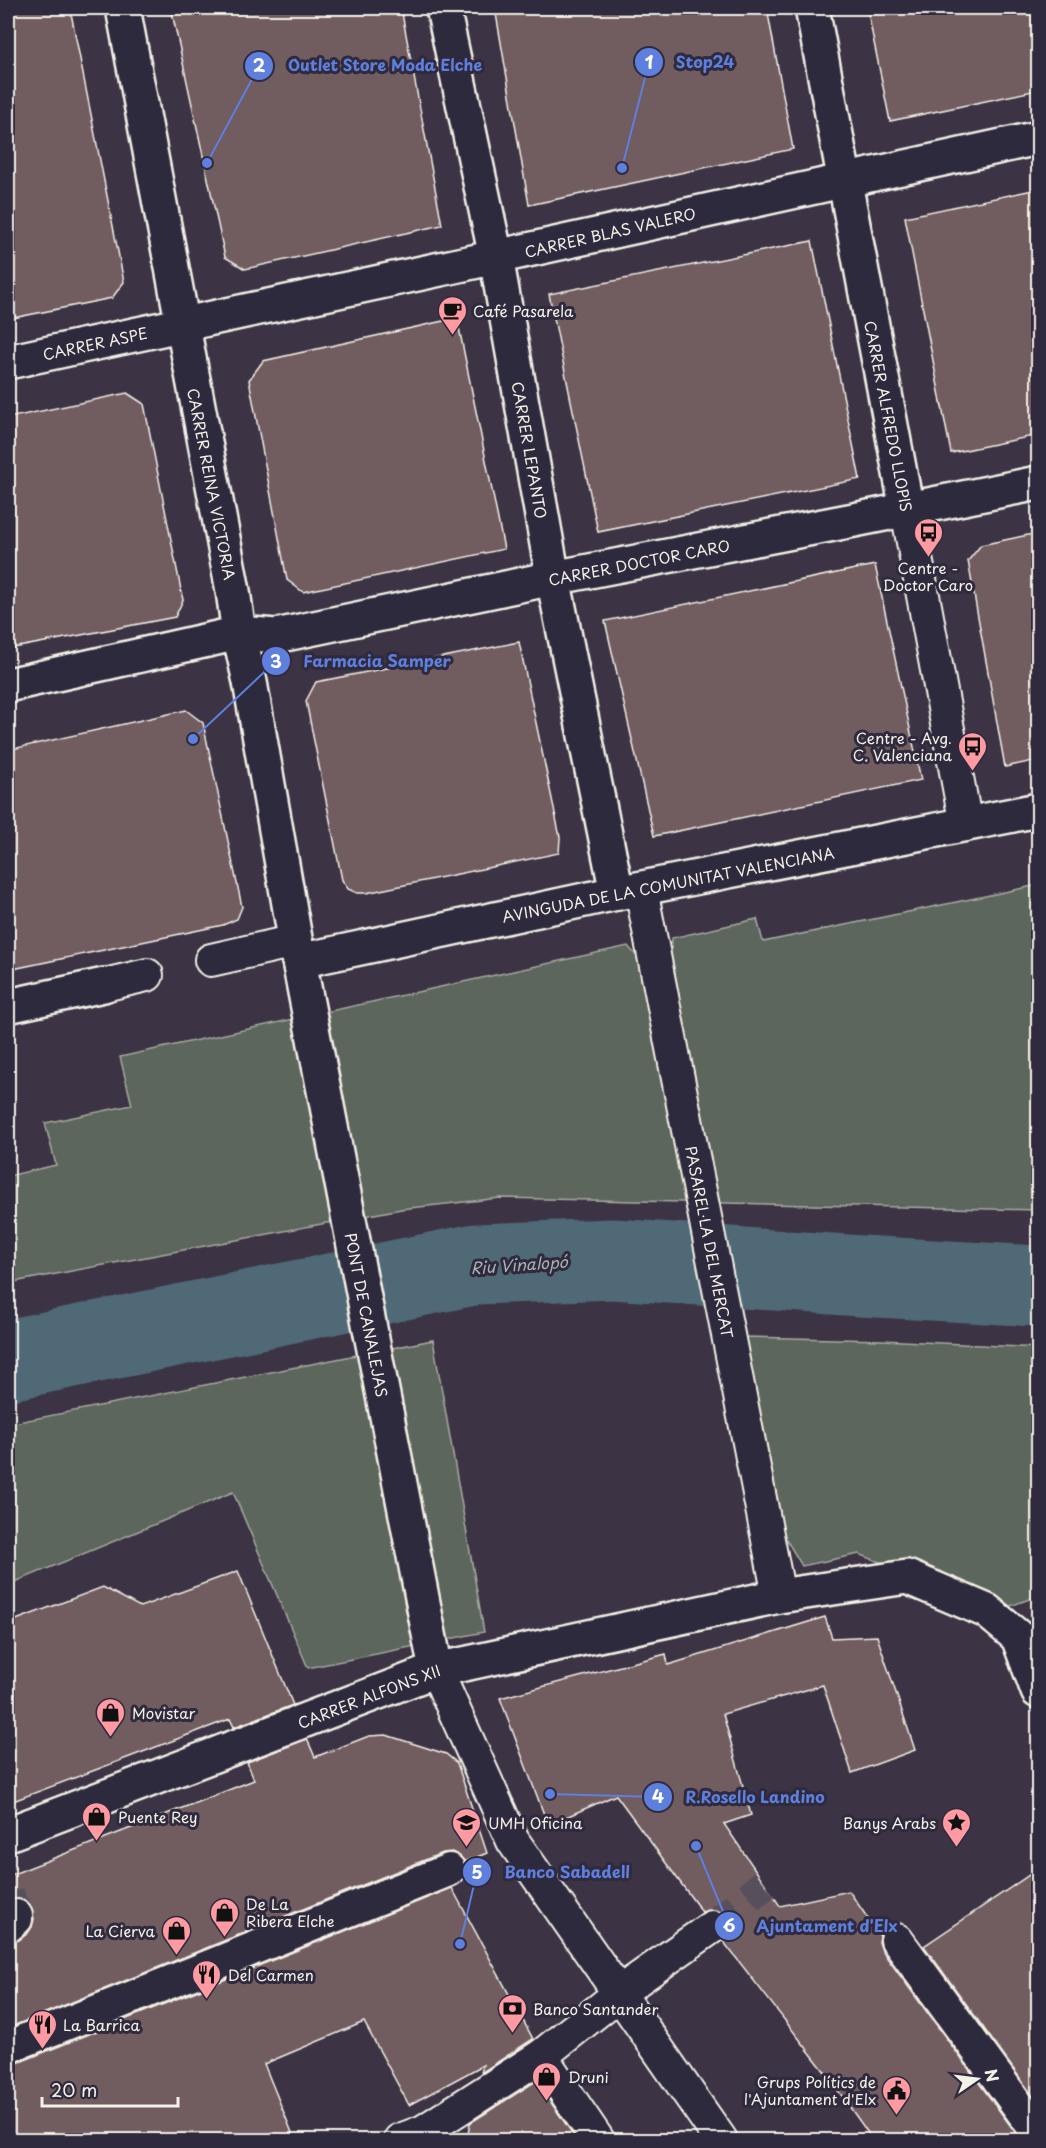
<svg xmlns="http://www.w3.org/2000/svg" width="1046" height="2148" font-family="'Playpen Sans',sans-serif">
  <style>
    .green { fill: #5c665b; stroke: #a8aca2; stroke-width: 1.5 }
    .lines { fill: none; stroke-linecap: round; stroke-linejoin: round }
    .river { stroke: #506977; stroke-width: 81 }
    .building { fill: #715c5f; stroke: #f4f1e8; stroke-width: 1.5 }
    .pedestrian-tunnel { stroke: #58505d; stroke-width: 32; stroke-dasharray: 32 16; stroke-linecap: butt }
    .pedestrian-casing { stroke: #f4f1e8; stroke-width: 36 }
    .minor-casing { stroke: #f4f1e8; stroke-width: 38 }
    .secondary-casing { stroke: #f4f1e8; stroke-width: 38 }
    .pedestrian { stroke: #2f2a3d; stroke-width: 32 }
    .minor { stroke: #2f2a3d; stroke-width: 33 }
    .secondary { stroke: #2f2a3d; stroke-width: 33 }
    .labels { text-anchor: middle; dominant-baseline: central; stroke-width: 6; stroke-linejoin: round; paint-order: stroke }
    .street-label { font-size: 15px; fill: #f4f1e8; stroke: #2f2a3d }
    .poi-label { font-size: 15px; fill: #f4f1e8; stroke: #2f2a3d; text-anchor: start }
    .water-label { font-size: 16px; font-style: italic; fill: #aab4b5; stroke: #2f2a3d }
    .leader { fill: none; stroke: #5e7fdd; stroke-width: 2 }
    .callout-dot { fill: #5e7fdd; stroke: #2f2a3d; stroke-width: 2 }
    .mark-label { font-size: 18px; text-anchor: middle; font-weight: bold; fill: #fff }
    .callout-label { font-size: 16px; text-anchor: middle; font-weight: bold; fill: #5e7fdd; stroke: #2f2a3d; stroke-width: 6; stroke-linejoin: round; paint-order: stroke }
  </style>
  <rect width="100%" height="100%" fill="#3c3444"/>
  <filter id="ink" filterUnits="userSpaceOnUse"><feTurbulence type="fractalNoise" baseFrequency=".0167" numOctaves="2"/><feDisplacementMap in="SourceGraphic" scale="12" xChannelSelector="R" yChannelSelector="G"/><feConvolveMatrix kernelMatrix="1 2 1 2 8 2 1 2 1" color-interpolation-filters="sRGB"/></filter>
  <g filter="url(#ink)">
    <g class="green">
      <polygon points="1038,885 1038,1210 500,1198 401,1209 8,1283 8,1176 56,1165 45,1123 132,1105 120,1057 628,946 638,958 671,952 672,938 757,919 763,942"/>
      <polygon points="742,1337 882,1340 1038,1348 1038,1596 1002,1609 859,1554 802,1566 775,1521"/>
      <polygon points="433,1340 484,1632 308,1668 233,1492 8,1585 8,1424"/>
    </g>
    <g class="lines">
      <polyline class="river" points="8,1360 477,1264 613,1259 861,1276 1038,1286"/>
    </g>
    <g class="building">
      <polygon points="8,8 70,8 124,282 112,298 8,319"/>
      <polygon points="171,8 401,8 442,225 245,269 225,257"/>
      <polygon points="495,8 767,8 793,149 529,205"/>
      <polygon points="867,8 1038,8 1038,90 890,121"/>
      <polygon points="1038,189 1038,435 951,453 905,217"/>
      <polygon points="812,241 860,479 598,532 549,294"/>
      <polygon points="457,318 504,549 303,592 287,580 249,380 263,361"/>
      <polygon points="127,393 144,404 183,600 175,617 8,649 8,418"/>
      <polygon points="1038,533 1038,760 1005,767 968,561 981,545"/>
      <polygon points="875,565 921,780 654,836 605,621"/>
      <polygon points="519,642 560,837 559,853 366,893 357,893 348,889 342,880 306,701 316,682"/>
      <polygon points="186,710 203,723 242,907 237,919 223,925 8,970 8,750"/>
      <polygon points="238,1571 293,1705 234,1727 230,1719 8,1803 8,1623 103,1587 140,1607"/>
      <polygon points="825,1617 832,1638 877,1636 915,1750 852,1773 823,1685 723,1714 751,1815 724,1824 780,1906 849,1891 880,1936 879,1942 882,1951 1021,2140 873,2140 825,2072 723,1941 729,1934 730,1926 726,1916 720,1911 711,1909 702,1912 616,1795 548,1825 500,1698 666,1654 668,1665"/>
      <polygon points="386,1735 446,1754 457,1763 487,1853 465,1862 460,1856 452,1852 442,1853 8,2028 8,1943 19,1940 28,1933 32,1927 34,1919 32,1908 25,1901 17,1898 8,1900 8,1876 254,1780 247,1762 307,1739 315,1757 369,1736"/>
      <polygon points="1038,1869 1038,2103 924,1946"/>
      <polygon points="452,1888 533,2039 481,2073 483,2065 409,2105 364,2022 264,2064 295,2140 8,2140 8,2065 15,2064"/>
      <polygon points="536,2081 577,2140 467,2140 470,2123"/>
    </g>
    <g class="lines">
      <g class="pedestrian-tunnel">
        <polyline points="8,1894 16,1916"/>
        <polyline points="712,1927 765,1884"/>
      </g>
      <defs>
        <g id="pedestrian">
          <polyline points="907,510 966,825"/>
          <polyline points="641,889 779,1596"/>
          <polyline points="211,960 295,941"/>
          <polyline points="104,985 147,975"/>
          <polyline points="436,1670 513,1841 721,2140"/>
          <polyline points="8,1926 16,1919 16,1916"/>
          <polyline points="897,1940 1038,2133"/>
          <polyline points="8,2047 449,1870"/>
          <polyline points="541,2056 598,2140"/>
          <polyline points="400,2140 424,2131 541,2056 634,1982 712,1927"/>
        </g>
        <g id="minor">
          <polyline points="443,8 496,257 553,578 617,893"/>
          <polyline points="812,8 907,510"/>
          <polyline points="8,362 496,257 1038,138"/>
          <polyline points="8,685 239,633 276,636 553,578 854,520 1038,483"/>
          <polyline points="299,961 617,893 1038,810"/>
          <polyline points="8,1006 104,985"/>
          <polyline points="8,1834 436,1670 779,1596 907,1577 987,1611 1018,1637 1038,1691"/>
        </g>
        <polyline id="secondary" points="123,8 233,591 239,633 250,682 299,961 436,1670"/>
      </defs>
      <use href="#pedestrian" class="pedestrian-casing"/>
      <use href="#minor" class="minor-casing"/>
      <use href="#secondary" class="secondary-casing"/>
      <use href="#pedestrian" class="pedestrian"/>
      <use href="#minor" class="minor"/>
      <use href="#secondary" class="secondary"/>
    </g>
  </g>
  <defs>
    <symbol id="cafe-pin" viewBox="-11 -11 22 30"><path d="M0 17L-7.5 6A9.5 9.5 0 1 1 7.5 6Z" fill="#ff9aa2" stroke="#2f2a3d"/><path d="M-5.5-4.5H6V0H3Q3 3.5 0 3.5H-2.5Q-5.5 3.5-5.5 0ZM3-3.2v2h1.7v-2ZM-6 4.5H4V6H-6Z" fill="#111"/></symbol>
    <symbol id="bus-pin" viewBox="-11 -11 22 30"><path d="M0 17L-7.5 6A9.5 9.5 0 1 1 7.5 6Z" fill="#ff9aa2" stroke="#2f2a3d"/><path d="M-5-6H5V4H4V6H2V4H-2V6H-4V4H-5ZM-3.5-4V0h7V-4ZM-3.5 1.2v1.5H-2V1.2ZM2 1.2v1.5H3.5V1.2Z" fill="#111"/></symbol>
    <symbol id="shop-pin" viewBox="-11 -11 22 30"><path d="M0 17L-7.5 6A9.5 9.5 0 1 1 7.5 6Z" fill="#ff9aa2" stroke="#2f2a3d"/><path d="M-5-2.5h2.3a2.7 3.5 0 0 1 5.4 0H5L5.5 6h-11ZM-1.5-2.5h3a1.5 2.3 0 0 0-3 0Z" fill="#111"/></symbol>
    <symbol id="university-pin" viewBox="-11 -11 22 30"><path d="M0 17L-7.5 6A9.5 9.5 0 1 1 7.5 6Z" fill="#ff9aa2" stroke="#2f2a3d"/><path d="M0-5L7-2L0 1L-7-2ZM-4 1L0 2.5L4 1V4Q0 6-4 4Z" fill="#111"/></symbol>
    <symbol id="sight-pin" viewBox="-11 -11 22 30"><path d="M0 17L-7.5 6A9.5 9.5 0 1 1 7.5 6Z" fill="#ff9aa2" stroke="#2f2a3d"/><path d="M0-6L1.8-2.2L6-1.7L2.9 1.2L3.7 5.4L0 3.3L-3.7 5.4L-2.9 1.2L-6-1.7L-1.8-2.2Z" fill="#111"/></symbol>
    <symbol id="restaurant-pin" viewBox="-11 -11 22 30"><path d="M0 17L-7.5 6A9.5 9.5 0 1 1 7.5 6Z" fill="#ff9aa2" stroke="#2f2a3d"/><path d="M-5-6h1v4h1v-4h1v4h1v-4h1v5L-1.5 .5V6h-2V.5L-5-1ZM5-6V6H3V1.5H1.5Q1.5-4 5-6Z" fill="#111"/></symbol>
    <symbol id="bank-pin" viewBox="-11 -11 22 30"><path d="M0 17L-7.5 6A9.5 9.5 0 1 1 7.5 6Z" fill="#ff9aa2" stroke="#2f2a3d"/><path d="M-6-4H6V4H-6ZM0-2.3a2.3 2.3 0 1 0 0 4.6a2.3 2.3 0 1 0 0-4.6Z" fill="#111"/></symbol>
    <symbol id="civic-pin" viewBox="-11 -11 22 30"><path d="M0 17L-7.5 6A9.5 9.5 0 1 1 7.5 6Z" fill="#ff9aa2" stroke="#2f2a3d"/><path d="M-.6-6.5H3V-4.5H.6V-3L4-1V1h2V6H-6V1h2V-1L-.6-3ZM-1.2 2.5V6h2.4V2.5Z" fill="#111"/></symbol>
  </defs>
  <g fill-rule="evenodd">
    <use href="#cafe-pin" x="436" y="294" width="33" height="45"/>
    <use href="#bus-pin" x="912" y="516" width="33" height="45"/>
    <use href="#bus-pin" x="956" y="730" width="33" height="45"/>
    <use href="#shop-pin" x="94" y="1696" width="33" height="45"/>
    <use href="#shop-pin" x="80" y="1800" width="33" height="45"/>
    <use href="#university-pin" x="450" y="1806" width="33" height="45"/>
    <use href="#sight-pin" x="940" y="1806" width="33" height="45"/>
    <use href="#shop-pin" x="208" y="1896" width="33" height="45"/>
    <use href="#shop-pin" x="160" y="1914" width="33" height="45"/>
    <use href="#restaurant-pin" x="190" y="1958" width="33" height="45"/>
    <use href="#bank-pin" x="496" y="1992" width="33" height="45"/>
    <use href="#restaurant-pin" x="26" y="2008" width="33" height="45"/>
    <use href="#shop-pin" x="530" y="2060" width="33" height="45"/>
    <use href="#civic-pin" x="880" y="2074" width="33" height="45"/>
  </g>
  <g class="labels">
    <g class="street-label">
      <text transform="translate(610 232) rotate(-13)">CARRER BLAS VALERO</text>
      <text transform="translate(95 343) rotate(-12)">CARRER ASPE</text>
      <text transform="translate(889 416) rotate(79)">CARRER ALFREDO LLOPIS</text>
      <text transform="translate(530 450) rotate(80)">CARRER LEPANTO</text>
      <text transform="translate(212 484) rotate(79)">CARRER REINA VICTORIA</text>
      <text transform="translate(639 562) rotate(-11)">CARRER DOCTOR CARO</text>
      <text transform="translate(668 884) rotate(-11)">AVINGUDA DE LA COMUNITAT VALENCIANA</text>
      <text transform="translate(710 1242) rotate(79)">PASAREL·LA DEL MERCAT</text>
      <text transform="translate(367 1315) rotate(79)">PONT DE CANALEJAS</text>
      <text transform="translate(369 1696) rotate(-21)">CARRER ALFONS XII</text>
    </g>
    <g class="poi-label">
      <text x="473" y="310">Café Pasarela</text>
      <text x="928" y="567" text-anchor="middle">Centre -<tspan x="928" dy="17">Doctor Caro</tspan></text>
      <text x="952" y="737" text-anchor="end">Centre - Avg.<tspan x="952" dy="17">C. Valenciana</tspan></text>
      <text x="132" y="1712">Movistar</text>
      <text x="118" y="1816">Puente Rey</text>
      <text x="488" y="1822">UMH Oficina</text>
      <text x="936" y="1822" text-anchor="end">Banys Arabs</text>
      <text x="246" y="1903">De La<tspan x="246" dy="17">Ribera Elche</tspan></text>
      <text x="155" y="1930" text-anchor="end">La Cierva</text>
      <text x="228" y="1974">Del Carmen</text>
      <text x="533" y="2008">Banco Santander</text>
      <text x="63" y="2024">La Barrica</text>
      <text x="568" y="2076">Druni</text>
      <text x="876" y="2081" text-anchor="end">Grups Polítics de<tspan x="876" dy="17">l'Ajuntament d'Elx</tspan></text>
    </g>
    <g class="water-label">
      <text transform="translate(519 1264) rotate(-4)">Riu Vinalopó</text>
    </g>
  </g>
  <path class="leader" d="M622 168L649 62M207 163L259 66M193 739L276 661M550 1794L658 1797M460 1944L477 1872M696 1846L729 1926"/>
  <g class="callout-dot">
    <circle cx="622" cy="168" r="6"/>
    <circle cx="207" cy="163" r="6"/>
    <circle cx="193" cy="739" r="6"/>
    <circle cx="550" cy="1794" r="6"/>
    <circle cx="460" cy="1944" r="6"/>
    <circle cx="696" cy="1846" r="6"/>
    <circle cx="649" cy="62" r="15"/>
    <circle cx="259" cy="66" r="15"/>
    <circle cx="276" cy="661" r="15"/>
    <circle cx="658" cy="1797" r="15"/>
    <circle cx="477" cy="1872" r="15"/>
    <circle cx="729" cy="1926" r="15"/>
  </g>
  <g class="mark-label">
    <text x="649" y="69">1</text>
    <text x="259" y="72">2</text>
    <text x="276" y="668">3</text>
    <text x="658" y="1803">4</text>
    <text x="477" y="1879">5</text>
    <text x="729" y="1932">6</text>
  </g>
  <g class="callout-label">
    <text x="705" y="68">Stop24</text>
    <text x="385" y="71">Outlet Store Moda Elche</text>
    <text x="377" y="667">Farmacia Samper</text>
    <text x="755" y="1803">R.Rosello Landino</text>
    <text x="567" y="1878">Banco Sabadell</text>
    <text x="827" y="1932">Ajuntament d'Elx</text>
  </g>
  <rect width="1046" height="2148" fill="none" stroke="#2f2a3d" stroke-width="30"/>
  <rect x="15" y="15" width="1016" height="2118" fill="none" stroke="#f4f1e8" stroke-width="2" filter="url(#ink)"/>
  <g transform="translate(977 2079) rotate(76)" stroke="#2f2a3d" stroke-width="4.5" paint-order="stroke">
  <path d="M0-4.5L10 22L0 15L-10 22Z" fill="#f4f1e8"/>
  <text y="-9" font-size="16" font-weight="bold" text-anchor="middle" fill="#f4f1e8">N</text>
  </g>
  <path d="M42 2097v9h136v-9" fill="none" stroke="#f4f1e8" stroke-width="3"/>
  <text x="51" y="2097" font-size="18" fill="#f4f1e8" stroke="#2f2a3d" stroke-width="4.5" paint-order="stroke">20 m</text>
</svg>
